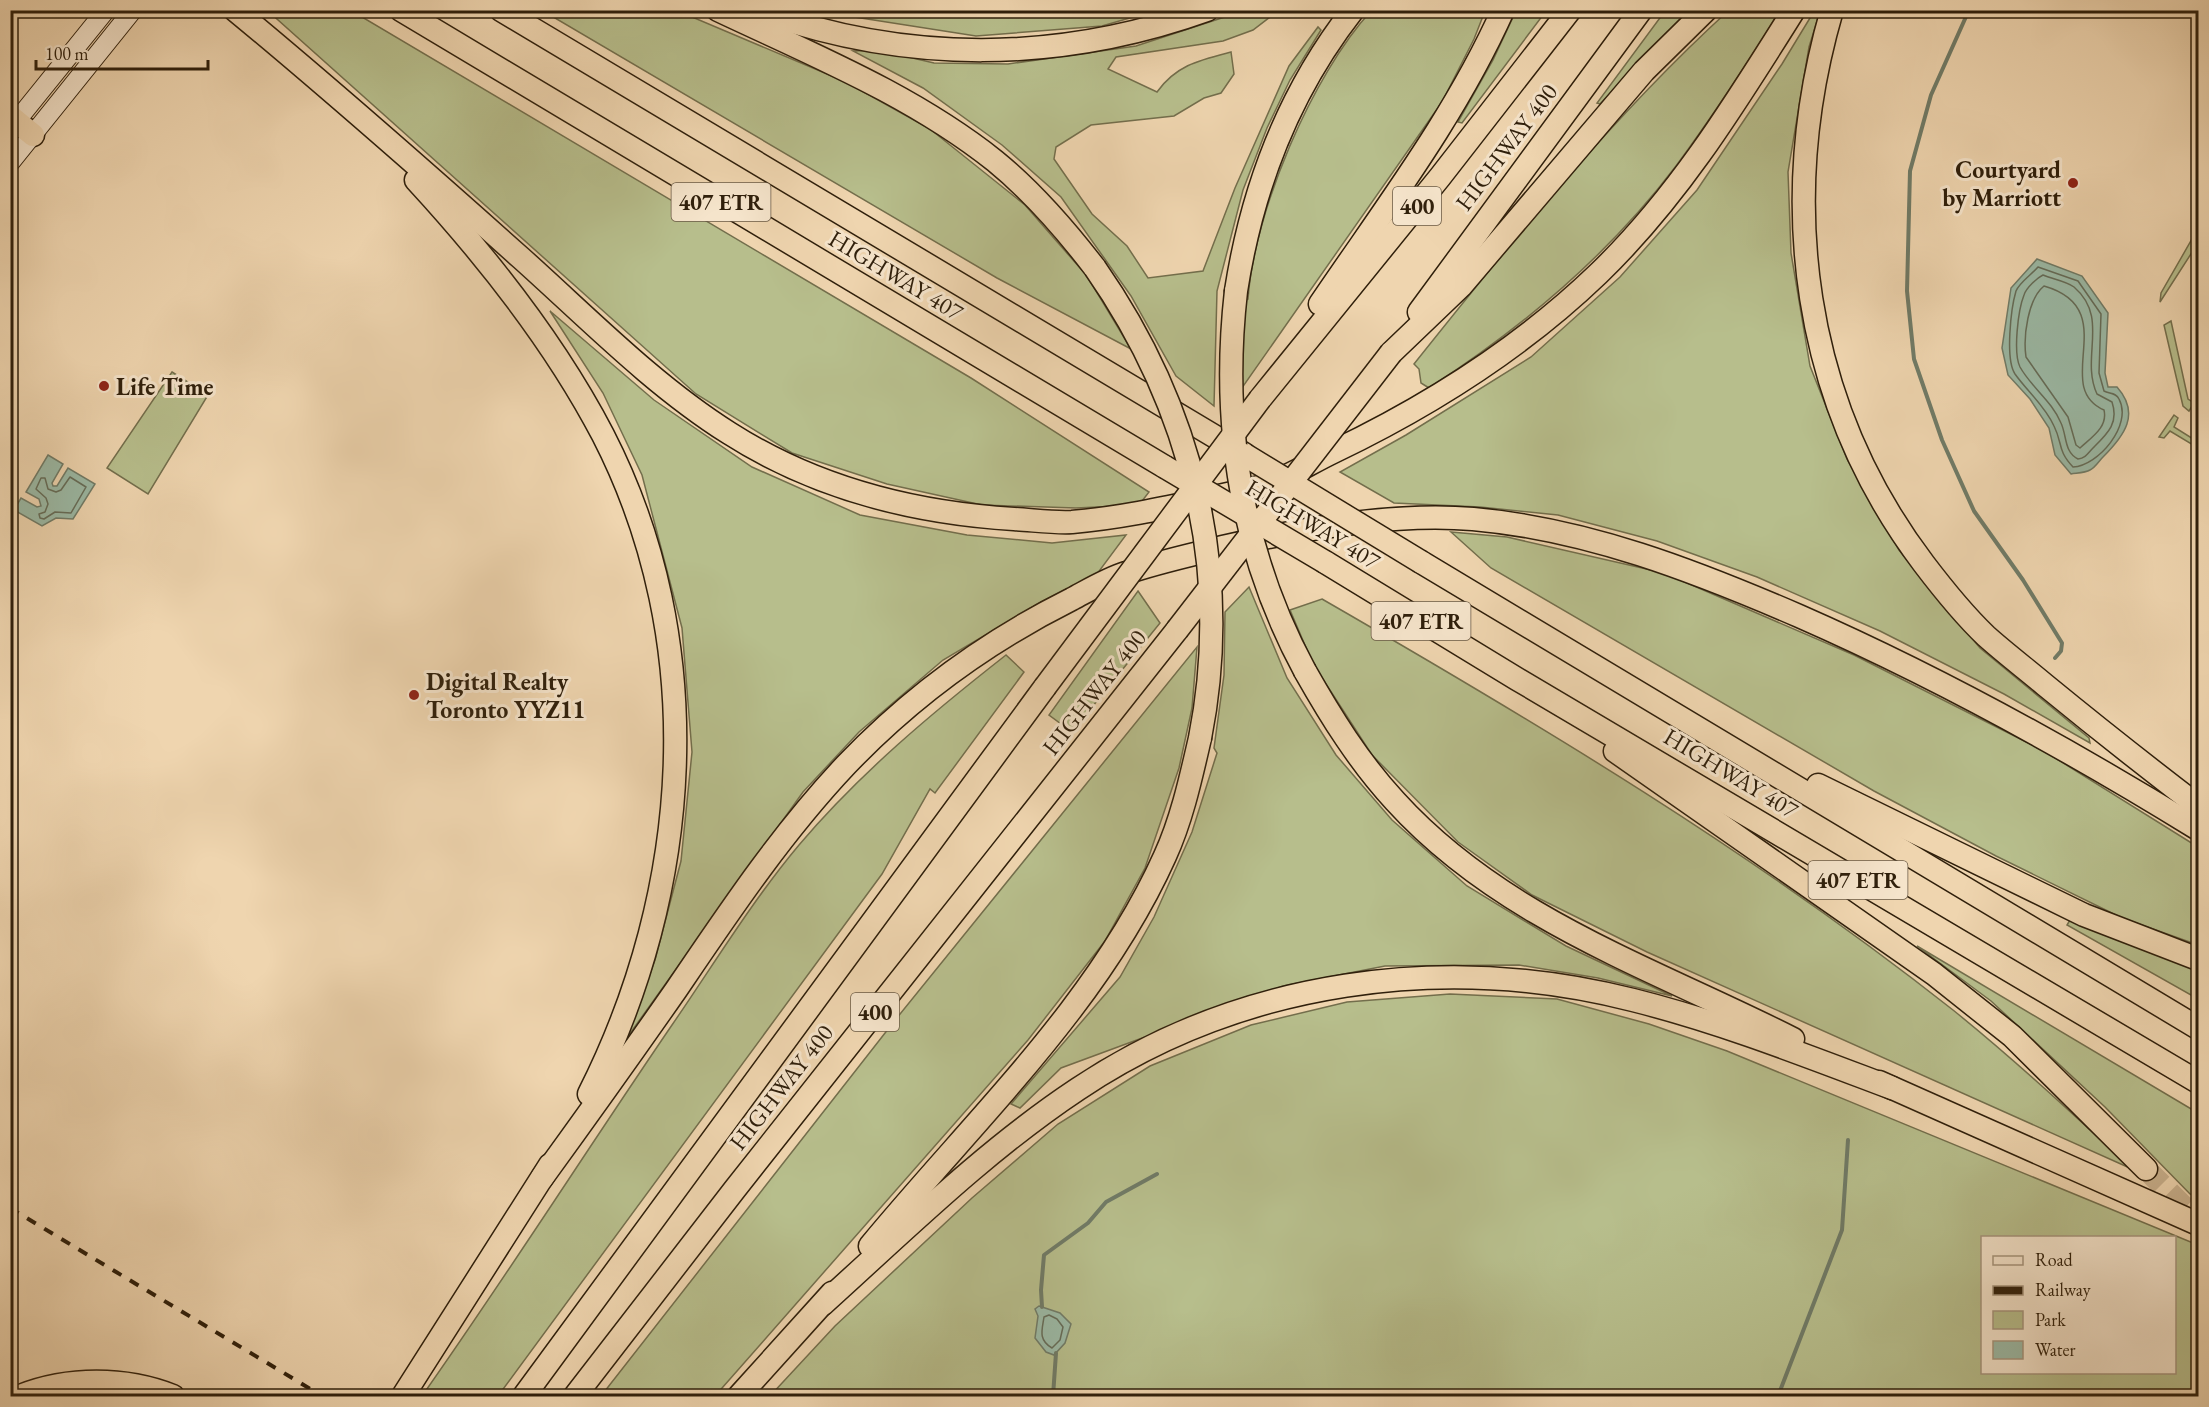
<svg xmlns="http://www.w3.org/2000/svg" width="2209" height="1407" font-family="'EB Garamond',serif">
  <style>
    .green { fill: #b7be8c; stroke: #736e4c; stroke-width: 1.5; fill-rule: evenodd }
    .water { fill: #9bb9a5; stroke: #707b67; stroke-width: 1.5 }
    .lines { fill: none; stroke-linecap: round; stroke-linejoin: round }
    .shore { stroke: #656c58; stroke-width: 1.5 }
    .stream { stroke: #707b67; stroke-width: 4 }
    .motorway-tunnel { stroke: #c9b18e; stroke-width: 22; stroke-dasharray: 22 11; stroke-linecap: butt }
    .secondary-casing { stroke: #2f1f0b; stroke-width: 20 }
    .motorway-casing { stroke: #2f1f0b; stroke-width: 25 }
    .secondary { stroke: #f5e4cb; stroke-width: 18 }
    .motorway { stroke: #efd5af; stroke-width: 22 }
    .rail { stroke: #2f1f0b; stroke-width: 4; stroke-dasharray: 10 10; stroke-linecap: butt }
    .motorway-bridge-casing { stroke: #2f1f0b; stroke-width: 25; stroke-linecap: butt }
    .motorway-bridge { stroke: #efd5af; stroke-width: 22 }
    .poi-dot { fill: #8f2418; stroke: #f5e4cb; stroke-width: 2 }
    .labels { text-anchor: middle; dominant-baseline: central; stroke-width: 6; stroke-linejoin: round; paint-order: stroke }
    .shield { fill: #f5e4cb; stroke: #6a5a45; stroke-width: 1.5 }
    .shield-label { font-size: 22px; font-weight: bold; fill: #2f1f0b }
    .street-label { font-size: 24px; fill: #2f1f0b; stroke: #f5e4cb }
    .poi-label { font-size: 24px; font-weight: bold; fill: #2f1f0b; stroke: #f5e4cb; text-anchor: start }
  </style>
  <rect width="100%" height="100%" fill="#efd5af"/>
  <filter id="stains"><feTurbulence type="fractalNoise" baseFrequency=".00333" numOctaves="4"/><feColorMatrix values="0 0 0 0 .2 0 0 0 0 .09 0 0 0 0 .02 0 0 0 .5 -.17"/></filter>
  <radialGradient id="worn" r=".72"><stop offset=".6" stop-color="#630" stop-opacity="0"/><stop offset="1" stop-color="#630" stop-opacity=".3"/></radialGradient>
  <g class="green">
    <polygon points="268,11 352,11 971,378 1149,492 1139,505 1076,508 982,505 887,484 792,453 696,394"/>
    <polygon points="543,11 678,11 846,82 930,129 1025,205 1087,276 1131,349 997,278"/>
    <polygon points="816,11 1154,11 1102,26 976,36"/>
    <path d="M1243 11H1278L1253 30 1223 41 1116 57 1108 69 1157 92C1176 65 1200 60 1231 52L1234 74 1221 93 1204 98 1174 116 1091 125 1056 147 1054 159 1092 214 1127 246 1148 278 1203 271 1235 188 1289 66 1318 27 1321 30 1290 80 1267 128 1243 190 1217 291 1214 406 1176 376 1131 296 1061 197 1002 145 923 88 853 51 878 50 934 63 1008 64 1136 46Z"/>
    <path d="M1371 11H1485L1474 39 1442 102 1237 395 1242 303 1248 299C1254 212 1312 75 1371 11Z"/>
    <polygon points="1516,11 1546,11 1462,123 1458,122 1493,60"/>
    <polygon points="1665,11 1688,11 1600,104 1597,103"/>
    <path d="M1728 11H1780C1747 64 1713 116 1676 166 1608 256 1522 328 1429 388L1421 383 1419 369 1414 364C1512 241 1612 117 1728 11Z"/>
    <polygon points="1813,13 1818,18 1809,47 1788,172 1791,253 1810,366 1847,459 1899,550 1980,648 2089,738 2090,743 2004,694 1880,631 1757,577 1657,541 1558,515 1480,507 1394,503 1340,472 1406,435 1531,357 1620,277 1697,190 1782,64"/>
    <polygon points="2196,232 2198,243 2160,302 2161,293"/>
    <polygon points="550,311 654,400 752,467 860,515 967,535 1052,543 1126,535 1097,574 1041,602 943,660 859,732 803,792 621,1046 635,1015 655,960 681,861 692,752 682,628 642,475 603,393"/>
    <polygon points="2171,321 2188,399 2194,403 2189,411 2183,406 2164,325"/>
    <polygon points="172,372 208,395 148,494 107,468"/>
    <polygon points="2174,415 2178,418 2174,427 2198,442 2198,448 2170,431 2164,438 2159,437"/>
    <polygon points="1451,532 1507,537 1664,573 1854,655 2044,751 2198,847 2198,945 2122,918 1996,856 1874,791 1491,568"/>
    <polygon points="1249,587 1287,678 1336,755 1392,820 1467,886 1566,946 1672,996 1598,978 1519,965 1385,966 1283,986 1061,1068 1020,1108 1011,1104 1120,977 1154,917 1192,832 1217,753 1214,748 1224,675 1225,612"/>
    <polygon points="1138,591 1160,623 1072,732 1049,715"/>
    <path d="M1322 599C1539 724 1756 854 1953 1010 2015 1060 2074 1115 2132 1169L1647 952 1532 895 1458 842 1372 755 1313 664 1290 610Z"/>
    <polygon points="1197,647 1192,708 1179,768 1145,868 1105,941 1028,1040 715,1396 601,1396 896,1019"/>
    <path d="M1006 655 1024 672 935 793 930 789 882 874 498 1396H422C508 1274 588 1148 672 1025 714 964 752 901 799 845 860 773 932 713 1006 655Z"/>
    <polygon points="2073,915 2198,968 2198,999 2067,925"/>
    <polygon points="1917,946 2198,1113 2198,1198 2190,1194 2105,1107 1991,1001"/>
    <path d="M1450 994 1557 999 1649 1024 1727 1051 2198 1245V1396H770L835 1326 972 1198 1058 1124 1150 1066 1251 1025 1347 1002ZM1982 1238H2174V1372H1982Z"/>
  </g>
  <g class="water">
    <path d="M2037 259 2082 276 2108 313 2105 373 2108 387H2117C2141 414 2124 436 2103 457 2099 461 2095 468 2090 470 2085 473 2077 473 2071 474L2055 455 2049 428 2030 399 2008 375 2002 348 2011 288Z"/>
    <polygon points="48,455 63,464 52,483 53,486 57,486 68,468 95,484 73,519 56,518 42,526 14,510 21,498 37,507 41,506 39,499 26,492"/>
    <polygon points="1039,1306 1060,1313 1071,1324 1065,1343 1054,1355 1046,1352 1035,1338 1038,1316 1035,1309"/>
  </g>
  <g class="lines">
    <g class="shore">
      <path d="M2038 267 2078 281 2101 314 2099 373 2104 391C2109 394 2116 392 2119 399 2133 425 2098 466 2073 467 2057 450 2063 444 2054 426 2045 406 2027 391 2015 374 2005 359 2011 308 2016 291 2019 283 2032 274 2038 267Z"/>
      <path d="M2043 275C2052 279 2066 281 2074 287 2110 318 2080 357 2097 394L2112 402C2119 423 2108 433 2093 448 2088 453 2086 458 2078 459 2064 452 2067 436 2061 423 2052 401 2031 387 2020 367 2013 353 2018 310 2024 295 2026 288 2037 278 2043 275Z"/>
      <path d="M2044 286C2124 309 2050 386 2104 410 2108 427 2092 437 2080 448L2076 445 2068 417 2026 357C2023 336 2028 299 2044 286Z"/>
      <polygon points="70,477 86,487 71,513 55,512 44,519 40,518 39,514 45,512 48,504 46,498 36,489 41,478 45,478 48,489 56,492 61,490"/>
      <path d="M1049 1315 1057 1319 1063 1327 1060 1340 1052 1348C1038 1340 1042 1330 1044 1317Z"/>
    </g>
    <g class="stream">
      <polyline points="1969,10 1931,95 1910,171 1907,291 1914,359 1942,440 1974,511 2023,580 2062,643 2061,651 2055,658"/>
      <polyline points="1042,1307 1041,1290 1044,1255 1088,1223 1106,1202 1157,1174"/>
      <polyline points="1053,1396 1056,1353"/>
      <polyline points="1778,1396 1842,1230 1848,1140"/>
    </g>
    <polyline class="motorway-tunnel" points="2146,1169 2198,1221"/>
    <defs>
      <g id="secondary">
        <polyline points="10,129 106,10"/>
        <polyline points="10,163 133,10"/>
      </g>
      <g id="motorway">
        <path d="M235 10C333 91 427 174 521 258 588 318 653 385 729 433 815 488 914 513 1014 519 1033 520 1053 523 1072 522 1118 518 1161 509 1206 499 1225 494 1244 491 1263 486 1287 478 1310 463 1333 452 1429 406 1521 348 1598 274 1678 197 1735 104 1794 10"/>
        <polyline points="401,10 1165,467"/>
        <polyline points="501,10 1244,454"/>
        <path d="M718 10C813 55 912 95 995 161 1033 192 1065 229 1095 268"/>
        <path d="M757 10C905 64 1059 63 1207 10"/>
        <path d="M1832 10C1776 202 1802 403 1924 564 1943 589 1963 614 1986 636 2005 653 2026 669 2045 685 2095 726 2147 767 2198 806"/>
        <polyline points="10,116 33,135"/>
        <path d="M416 180C486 256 555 343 603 435 710 643 692 890 589 1094"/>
        <path d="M1236 291C1252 188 1288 93 1353 10"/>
        <path d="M1320 304C1385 208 1455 117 1503 10"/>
        <polyline points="1419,312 1641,10"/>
        <polyline points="1391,353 1461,286 1644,71 1706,10"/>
        <polyline points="1260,399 1440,177 1570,10"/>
        <polyline points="1325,562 1517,679 2198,1082"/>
        <polyline points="1421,562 2198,1028"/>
        <path d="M1305 671C1331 717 1359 762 1395 801 1502 919 1655 969 1793 1039"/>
        <polyline points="1615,751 1934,974 2012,1036 2146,1169"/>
        <polyline points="1818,785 2084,915 2198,959"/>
        <polyline points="1879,1082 2198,1224"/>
        <path d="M542 1178C587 1116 632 1053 676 990 729 912 781 834 846 765 910 698 988 641 1072 599 1089 590 1107 579 1126 573 1158 562 1191 555 1223 547 1300 529 1394 512 1473 519 1587 529 1695 571 1799 616 1938 677 2070 750 2198 829"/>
        <path d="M870 1246C973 1121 1098 1005 1165 856 1182 819 1191 777 1200 738"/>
        <path d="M823 1304C905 1230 986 1150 1078 1089 1241 980 1444 952 1633 1000 1721 1022 1807 1056 1892 1088"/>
        <path d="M20 1396C68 1377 125 1377 173 1396"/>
        <polyline points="403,1396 550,1165"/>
        <polyline points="524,1396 1045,687"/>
        <polyline points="575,1396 735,1189 1177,630"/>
        <polyline points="739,1396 832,1293"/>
      </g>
    </defs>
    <use href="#secondary" class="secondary-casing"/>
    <use href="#motorway" class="motorway-casing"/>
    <use href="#secondary" class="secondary"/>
    <use href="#motorway" class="motorway"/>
    <polyline class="rail" points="10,1208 322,1396"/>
    <defs>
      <g id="motorway-bridge">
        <path d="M1095 268C1192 407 1233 571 1200 738"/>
        <path d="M1236 291C1221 424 1241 553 1305 671"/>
        <polyline points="1245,455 1421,562"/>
        <polyline points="1165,467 1325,562"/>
        <polyline points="1177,630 1391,353"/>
        <polyline points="1045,687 1260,399"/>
      </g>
    </defs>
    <use href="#motorway-bridge" class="motorway-bridge-casing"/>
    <use href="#motorway-bridge" class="motorway-bridge"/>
  </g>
  <g class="poi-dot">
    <circle cx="2073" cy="183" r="6"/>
    <circle cx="104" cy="386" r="6"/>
    <circle cx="414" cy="695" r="6"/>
  </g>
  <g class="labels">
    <g class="shield">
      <rect x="671.5" y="183" width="99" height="38" rx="4.5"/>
      <rect x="1393" y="187" width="48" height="38" rx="4.5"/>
      <rect x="1371.5" y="602" width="99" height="38" rx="4.5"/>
      <rect x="1808.5" y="861" width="99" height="38" rx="4.5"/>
      <rect x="851" y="993" width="48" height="38" rx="4.5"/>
    </g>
    <g class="shield-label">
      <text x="721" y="202">407 ETR</text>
      <text x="1417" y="206">400</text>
      <text x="1421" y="621">407 ETR</text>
      <text x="1858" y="880">407 ETR</text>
      <text x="875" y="1012">400</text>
    </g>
    <g class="street-label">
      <text transform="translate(1506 147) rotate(-53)">HIGHWAY 400</text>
      <text transform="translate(896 275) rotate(31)">HIGHWAY 407</text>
      <text transform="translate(1313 524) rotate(31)">HIGHWAY 407</text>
      <text transform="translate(1094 692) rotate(-52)">HIGHWAY 400</text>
      <text transform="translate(1731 773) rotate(31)">HIGHWAY 407</text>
      <text transform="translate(781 1087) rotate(-52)">HIGHWAY 400</text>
    </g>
    <g class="poi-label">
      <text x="2061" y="169" text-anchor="end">Courtyard<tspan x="2061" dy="28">by Marriott</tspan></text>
      <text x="116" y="386">Life Time</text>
      <text x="426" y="681">Digital Realty<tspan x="426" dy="28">Toronto YYZ11</tspan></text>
    </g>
  </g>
  <rect width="2209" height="1407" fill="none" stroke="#efd5af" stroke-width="36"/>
  <rect x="12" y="12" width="2185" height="1383" fill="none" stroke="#2f1f0b" stroke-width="3"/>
  <rect x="18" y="18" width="2173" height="1371" fill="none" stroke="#2f1f0b" stroke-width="1.5"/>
  <rect x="1981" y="1236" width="195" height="138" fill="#f5e4cb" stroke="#a6957e" stroke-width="1.5"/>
  <rect x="1993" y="1256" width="30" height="9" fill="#f5e4cb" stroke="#a6957e" stroke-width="1.5"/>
  <text x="2035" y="1266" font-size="18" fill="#2f1f0b">Road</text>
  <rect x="1993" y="1286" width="30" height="9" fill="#2f1f0b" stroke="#a6957e" stroke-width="1.5"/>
  <text x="2035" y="1296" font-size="18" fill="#2f1f0b">Railway</text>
  <rect x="1993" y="1311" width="30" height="18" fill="#b7be8c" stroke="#a6957e" stroke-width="1.5"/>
  <text x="2035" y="1326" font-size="18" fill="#2f1f0b">Park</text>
  <rect x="1993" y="1341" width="30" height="18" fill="#9bb9a5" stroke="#a6957e" stroke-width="1.5"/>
  <text x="2035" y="1356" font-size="18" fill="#2f1f0b">Water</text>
  <path d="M36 60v9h172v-9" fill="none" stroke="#2f1f0b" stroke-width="3"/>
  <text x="45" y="60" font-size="18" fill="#2f1f0b" stroke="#f5e4cb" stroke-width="4.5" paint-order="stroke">100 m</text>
  <rect width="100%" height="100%" filter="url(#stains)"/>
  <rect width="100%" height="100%" fill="url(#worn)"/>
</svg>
